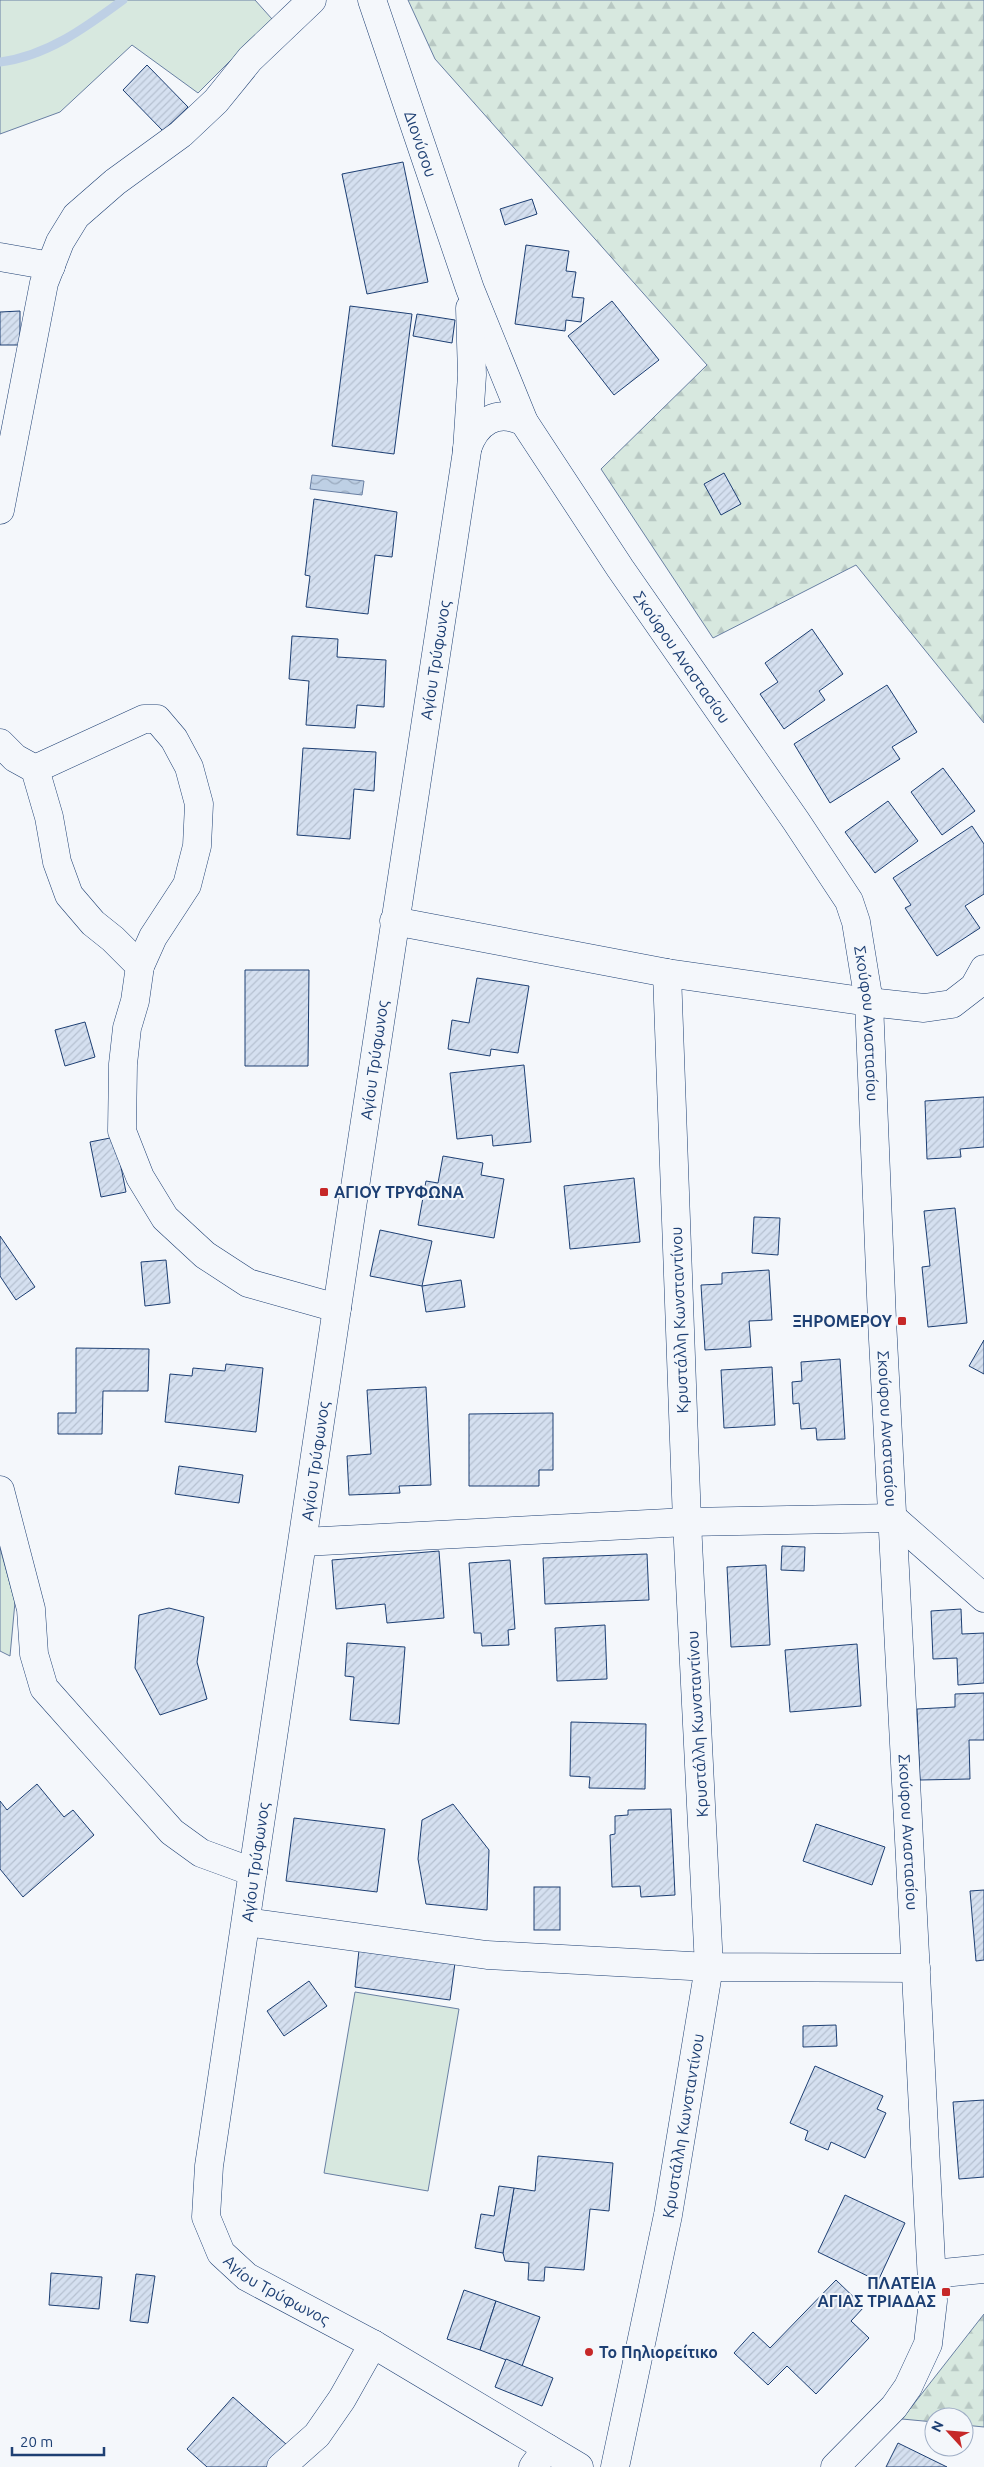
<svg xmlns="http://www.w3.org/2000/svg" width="984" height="2467" font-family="Ubuntu,sans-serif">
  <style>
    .grass { fill: #d7e8df; stroke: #687fa3 }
    .forest { fill: url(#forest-firs); stroke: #687fa3 }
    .water { fill: url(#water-waves); stroke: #687fa3 }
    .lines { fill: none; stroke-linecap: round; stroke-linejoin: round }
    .stream { stroke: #bed0e5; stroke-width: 9 }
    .building { fill: url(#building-hatch); stroke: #1d3f73 }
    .minor-casing { stroke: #1d3f73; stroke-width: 29 }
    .secondary-casing { stroke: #1d3f73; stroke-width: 29 }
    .minor { stroke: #f4f7fb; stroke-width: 28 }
    .secondary { stroke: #f4f7fb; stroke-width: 28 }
    .poi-dot { fill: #c62828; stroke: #f4f7fb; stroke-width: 2 }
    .labels { text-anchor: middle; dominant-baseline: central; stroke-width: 4; stroke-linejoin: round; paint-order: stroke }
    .street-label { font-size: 16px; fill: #1d3f73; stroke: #f4f7fb }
    .poi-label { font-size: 16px; font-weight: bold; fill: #1d3f73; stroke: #f4f7fb; text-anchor: start }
  </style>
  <defs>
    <pattern id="forest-firs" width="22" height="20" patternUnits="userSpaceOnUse" patternTransform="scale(1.25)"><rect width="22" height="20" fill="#d7e8df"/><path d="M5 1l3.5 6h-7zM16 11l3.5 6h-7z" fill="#b8c8c3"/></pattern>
    <pattern id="water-waves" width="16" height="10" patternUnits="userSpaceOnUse" patternTransform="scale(1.25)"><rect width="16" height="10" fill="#bed0e5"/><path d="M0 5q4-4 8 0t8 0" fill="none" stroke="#9aaabe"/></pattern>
    <pattern id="building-hatch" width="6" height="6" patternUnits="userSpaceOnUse" patternTransform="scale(1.25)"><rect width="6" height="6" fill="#d5e0f0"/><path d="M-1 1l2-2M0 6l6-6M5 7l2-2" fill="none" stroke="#b6c1d1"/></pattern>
  </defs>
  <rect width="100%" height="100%" fill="#f4f7fb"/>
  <g class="grass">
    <polygon points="0,0 255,0 272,19 198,93 132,45 60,112 0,134"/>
    <polygon points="0,1548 15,1602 10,1656 0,1651"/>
    <polygon points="355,1992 459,2009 428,2191 324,2173"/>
  </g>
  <g class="forest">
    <polygon points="408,0 984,0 984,723 856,565 713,638 601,469 707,365 435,59"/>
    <polygon points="984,2314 984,2427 964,2425 964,2417 934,2417 934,2422 902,2419"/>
  </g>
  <polygon class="water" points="312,475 364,481 362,495 310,489"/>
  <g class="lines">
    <path class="stream" d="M0 62C47 56 85 28 123 0"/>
  </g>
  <g class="building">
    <polygon points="147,65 188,107 163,131 123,90"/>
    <polygon points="403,162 428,282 367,294 342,174"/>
    <polygon points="532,199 537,214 505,225 500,209"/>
    <polygon points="526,245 569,251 566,271 576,272 572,297 584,298 581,322 566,320 565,331 515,324"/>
    <polygon points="612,301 659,360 614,395 568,336"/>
    <polygon points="350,306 412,314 394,454 332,446"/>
    <polygon points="20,311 20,345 0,345 0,312"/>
    <polygon points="417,314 455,320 452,343 413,336"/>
    <polygon points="724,473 741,504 721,515 704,484"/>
    <polygon points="314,499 397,512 392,557 375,555 368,614 306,607 310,576 305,575"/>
    <polygon points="812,629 843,674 819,691 825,700 784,729 760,694 778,682 765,663"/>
    <polygon points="292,636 338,639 337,657 386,660 384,707 357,705 355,728 306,725 309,681 289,679"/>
    <polygon points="887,685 917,732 892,747 900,759 830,803 794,744"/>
    <polygon points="303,748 376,752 374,791 354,789 350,839 297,835"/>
    <polygon points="943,768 975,811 942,835 911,792"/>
    <polygon points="888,801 918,841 875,873 845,832"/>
    <polygon points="972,826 984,844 984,894 965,906 980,928 937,956 905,908 911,905 893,878"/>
    <polygon points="245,970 309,970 308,1066 245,1066"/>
    <polygon points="477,978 529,986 518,1053 491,1049 490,1056 448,1049 452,1020 469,1023"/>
    <polygon points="85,1022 95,1057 65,1066 55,1030"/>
    <polygon points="524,1065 531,1142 493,1146 492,1135 457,1139 450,1073"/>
    <polygon points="984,1097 984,1147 960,1149 961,1157 927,1159 925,1101"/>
    <polygon points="115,1137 126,1192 101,1197 90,1142"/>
    <polygon points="443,1156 483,1163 481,1175 504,1179 494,1238 418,1225 426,1181 438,1183"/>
    <polygon points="634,1178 640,1242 570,1249 564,1186"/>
    <polygon points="955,1208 967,1323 928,1327 922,1267 930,1266 924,1211"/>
    <polygon points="754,1217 780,1218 778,1255 752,1253"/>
    <polygon points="380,1230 432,1241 422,1286 370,1276"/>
    <polygon points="0,1236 35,1287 16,1300 0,1276"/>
    <polygon points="166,1260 170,1303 145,1306 141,1262"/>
    <polygon points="769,1270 772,1320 749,1321 751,1347 705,1350 701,1285 722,1284 722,1273"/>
    <polygon points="461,1280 465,1307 426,1312 422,1286"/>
    <polygon points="984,1340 984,1374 969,1366"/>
    <polygon points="76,1348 149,1349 148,1391 103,1391 102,1434 58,1434 58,1413 76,1413"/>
    <polygon points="840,1359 845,1439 817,1440 816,1428 801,1429 799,1403 793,1404 792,1382 802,1381 801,1362"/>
    <polygon points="226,1364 263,1368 256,1432 165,1422 170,1374 192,1376 193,1368 225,1371"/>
    <polygon points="772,1367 775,1425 724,1428 721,1370"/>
    <polygon points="426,1387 431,1485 399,1486 400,1493 349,1495 347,1456 371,1454 367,1390"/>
    <polygon points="553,1413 553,1470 539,1470 539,1486 469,1486 469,1414"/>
    <polygon points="179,1466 243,1475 239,1503 175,1494"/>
    <polygon points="782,1546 805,1547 804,1571 781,1570"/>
    <polygon points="439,1551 444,1618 387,1623 385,1604 336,1609 332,1560"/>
    <polygon points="647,1554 649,1600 545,1604 543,1558"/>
    <polygon points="510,1560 515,1629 508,1630 509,1645 482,1646 481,1633 474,1633 469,1563"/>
    <polygon points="766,1565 770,1645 731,1647 727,1567"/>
    <polygon points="169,1608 204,1617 197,1662 207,1699 160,1715 135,1668 139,1615"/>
    <polygon points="961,1609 962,1634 984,1633 984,1683 958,1685 957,1658 933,1659 931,1611"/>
    <polygon points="605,1625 607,1679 557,1681 555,1628"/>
    <polygon points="347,1643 405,1647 399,1724 350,1720 354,1677 345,1676"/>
    <polygon points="857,1644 861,1706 790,1712 785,1650"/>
    <polygon points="984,1693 984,1740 969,1740 970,1779 920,1780 917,1709 955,1707 955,1694"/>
    <polygon points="571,1722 646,1724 645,1789 589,1788 590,1777 570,1776"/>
    <polygon points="37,1784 64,1817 73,1810 94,1835 23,1897 0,1869 0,1801 7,1810"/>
    <polygon points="453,1804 489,1850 487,1910 426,1904 418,1859 422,1820"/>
    <polygon points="671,1809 675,1895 641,1897 640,1886 612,1887 610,1835 615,1834 615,1816 628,1815 628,1810"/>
    <polygon points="294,1818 385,1829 377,1892 286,1881"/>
    <polygon points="816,1824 885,1847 872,1885 803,1861"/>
    <rect x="534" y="1887" width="26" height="43"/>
    <polygon points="984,1890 984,1960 976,1961 970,1891"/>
    <polygon points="359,1950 455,1963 450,2000 355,1987"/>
    <polygon points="309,1981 327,2006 284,2036 267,2011"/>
    <polygon points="836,2025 837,2046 803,2047 803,2026"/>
    <polygon points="815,2066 883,2096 877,2109 886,2113 865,2158 831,2142 828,2150 805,2140 808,2131 790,2123"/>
    <polygon points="984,2100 984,2177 959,2179 953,2102"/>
    <polygon points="538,2156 613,2163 609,2211 590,2209 584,2270 545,2267 544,2281 528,2280 529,2263 505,2261 503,2253 514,2188 535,2191"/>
    <polygon points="499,2186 514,2188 503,2253 475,2248 481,2214 494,2216"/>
    <polygon points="845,2195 905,2223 878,2281 818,2252"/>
    <polygon points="51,2273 102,2277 99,2309 49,2305"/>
    <polygon points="136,2274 155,2276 148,2323 130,2321"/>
    <polygon points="836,2280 864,2307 851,2321 869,2338 816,2394 787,2366 768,2385 734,2353 753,2332 770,2348"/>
    <polygon points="464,2290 496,2301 480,2350 447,2339"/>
    <polygon points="496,2301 540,2317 522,2366 480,2350"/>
    <polygon points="506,2359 553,2378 542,2406 495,2387"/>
    <polygon points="233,2397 287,2445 267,2467 207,2467 187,2449"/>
    <polygon points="898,2443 947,2467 886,2467"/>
  </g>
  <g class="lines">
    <defs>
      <g id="minor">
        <polyline points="0,257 51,266"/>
        <polyline points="0,510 44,283 60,242 76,216 115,182 181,134 216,101 250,59 312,0"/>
        <polyline points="0,743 15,758 35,769 49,817 57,862 69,895 93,923 113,939 140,966"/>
        <polyline points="35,769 144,719 157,719 174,739 189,767 199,804 197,846 187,885 153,937 140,966 135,1001 127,1028 123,1064 122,1131 140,1177 165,1218 205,1255 248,1283 337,1308"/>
        <polyline points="394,921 667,973 869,1002 924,1008 952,1004 974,987 984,969"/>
        <polyline points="0,1490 31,1609 34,1654 44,1688 172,1832 201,1853 253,1872"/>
        <polyline points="303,1542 687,1522 893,1518 984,1598"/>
        <polyline points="246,1922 487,1955 709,1967 916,1968"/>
        <polyline points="933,2274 984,2269"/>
        <polyline points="281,2467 317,2435 342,2399 373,2344"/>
        <path id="s1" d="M615 2467 668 2215 709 1967 687 1522 667 973"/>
      </g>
      <g id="secondary">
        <path id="s2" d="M372 0 470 289 524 422 620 568 796 821 849 901 856 922 869 1002 882 1320 933 2301 928 2344 908 2387 894 2407 835 2467"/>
        <path id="s3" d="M470 308 472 375 467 451C378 1022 295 1595 209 2166L206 2217 221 2253 247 2277 373 2344 579 2467"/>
        <path d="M467 449C476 422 497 408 524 422"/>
        <polyline points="533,2467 547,2448"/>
      </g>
    </defs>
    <use href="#minor" class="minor-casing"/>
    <use href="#secondary" class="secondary-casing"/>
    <use href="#minor" class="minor"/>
    <use href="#secondary" class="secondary"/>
  </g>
  <g class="poi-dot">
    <rect x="319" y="1187" width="10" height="10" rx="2.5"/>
    <rect x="897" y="1316" width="10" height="10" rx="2.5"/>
    <rect x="941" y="2287" width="10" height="10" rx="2.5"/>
    <circle cx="589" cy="2352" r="5"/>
  </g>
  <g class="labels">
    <g class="street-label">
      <text stroke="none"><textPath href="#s2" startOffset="152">Διονύσου</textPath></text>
      <text stroke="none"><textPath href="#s2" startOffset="732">Σκούφου Αναστασίου</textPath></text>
      <text transform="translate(435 660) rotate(-81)">Αγίου Τρύφωνος</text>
      <text stroke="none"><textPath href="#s2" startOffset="1152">Σκούφου Αναστασίου</textPath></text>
      <text transform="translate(374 1060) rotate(-82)">Αγίου Τρύφωνος</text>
      <text transform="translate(679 1320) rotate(-92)">Κρυστάλλη Κωνσταντίνου</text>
      <text stroke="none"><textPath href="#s2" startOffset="1558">Σκούφου Αναστασίου</textPath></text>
      <text transform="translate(315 1461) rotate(-82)">Αγίου Τρύφωνος</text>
      <text transform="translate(697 1724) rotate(-93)">Κρυστάλλη Κωνσταντίνου</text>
      <text stroke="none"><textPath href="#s2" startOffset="1962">Σκούφου Αναστασίου</textPath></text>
      <text transform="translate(255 1862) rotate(-82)">Αγίου Τρύφωνος</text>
      <text stroke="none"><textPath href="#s1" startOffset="348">Κρυστάλλη Κωνσταντίνου</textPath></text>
      <text stroke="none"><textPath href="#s3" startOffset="2035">Αγίου Τρύφωνος</textPath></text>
    </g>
    <g class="poi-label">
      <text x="334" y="1192">ΑΓΙΟΥ ΤΡΥΦΩΝΑ</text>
      <text x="892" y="1321" text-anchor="end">ΞΗΡΟΜΕΡΟΥ</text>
      <text x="936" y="2283" text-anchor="end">ΠΛΑΤΕΙΑ<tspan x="936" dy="18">ΑΓΙΑΣ ΤΡΙΑΔΑΣ</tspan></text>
      <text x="599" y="2352">Το Πηλιορείτικο</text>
    </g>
  </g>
  <g transform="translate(949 2432) rotate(296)"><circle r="24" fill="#f4f7fb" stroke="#9eadc5"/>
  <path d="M0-4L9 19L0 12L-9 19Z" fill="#c62828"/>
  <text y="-8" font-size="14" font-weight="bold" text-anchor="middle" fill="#1d3f73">N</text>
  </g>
  <path d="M12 2447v8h92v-8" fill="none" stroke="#1d3f73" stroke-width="2.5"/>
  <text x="20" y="2447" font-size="15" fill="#1d3f73" stroke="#f4f7fb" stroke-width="4" paint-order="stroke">20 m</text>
</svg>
